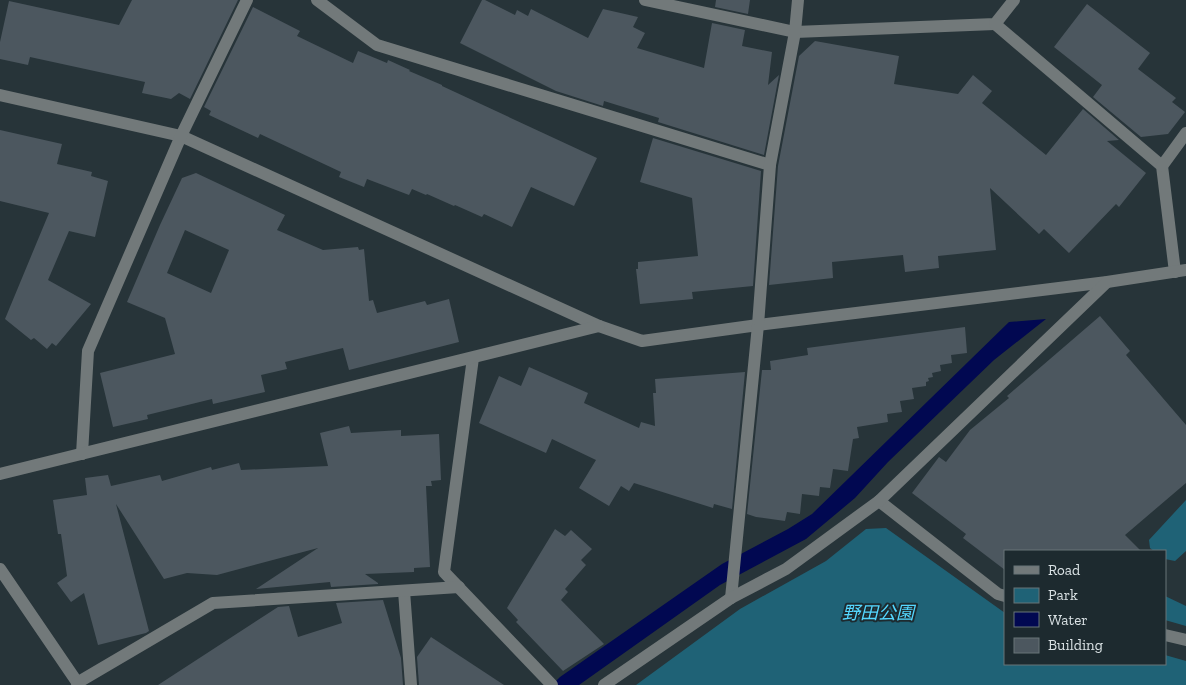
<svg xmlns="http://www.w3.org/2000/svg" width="1186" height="685" font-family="'Zilla Slab','Noto Sans JP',serif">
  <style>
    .green { fill: #1f6276 }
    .water { fill: #010851 }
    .building { fill: #4c575f; fill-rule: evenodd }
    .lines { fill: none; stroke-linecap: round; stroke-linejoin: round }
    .minor { stroke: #72797a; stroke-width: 12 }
    .labels { text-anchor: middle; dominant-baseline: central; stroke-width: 4; stroke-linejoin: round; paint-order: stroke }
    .park-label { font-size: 18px; font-style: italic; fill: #54d7ff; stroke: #1d2a2f }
  </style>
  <rect width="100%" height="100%" fill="#273439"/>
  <g class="green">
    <polygon points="1186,500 1186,551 1175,561 1165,559 1165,551 1154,551 1150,548 1149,540"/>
    <polygon points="886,528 1005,613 1005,664 1165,664 1165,655 1186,661 1186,685 636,685 740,609 826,561 866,529"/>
    <polygon points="1165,596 1186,606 1186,626 1165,620"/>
  </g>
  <polygon class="water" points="1046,319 994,360 888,462 855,498 806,539 720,585 579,685 552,685 560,677 722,564 788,529 812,514 1009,322"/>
  <g class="building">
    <polygon points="132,0 238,0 190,99 179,93 171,99 142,93 145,82 30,57 28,65 0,59 0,42 9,1 119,25"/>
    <polygon points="482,0 485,0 515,15 517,10 528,16 531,9 588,38 603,9 638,17 633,27 645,33 637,48 704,68 712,23 745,30 742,46 772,52 768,85 779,75 764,155 658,122 659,118 604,101 603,106 556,91 460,43"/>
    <polygon points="716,0 750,0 748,14 715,7"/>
    <polygon points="1087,4 1150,53 1138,69 1176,98 1172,102 1185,112 1168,134 1141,137 1093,97 1102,85 1054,47"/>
    <polygon points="253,7 300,31 297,36 353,63 358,51 387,63 388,60 410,70 409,71 442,85 442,86 597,158 574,206 531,187 512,227 484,214 482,217 455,205 454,206 427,194 426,195 412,189 409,195 367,179 364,187 339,177 341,172 260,134 258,138 209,115 211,111 204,107"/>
    <polygon points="815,41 899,56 894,84 958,94 973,75 992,91 982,103 1046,155 1083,109 1119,140 1107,141 1146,173 1119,207 1116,204 1069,253 1044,229 1039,234 990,188 996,250 938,256 939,268 905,272 903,255 832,262 833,278 769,285 778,166 799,56"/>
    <polygon points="0,130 62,144 57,164 92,172 91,176 108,181 95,237 69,231 48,280 91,304 56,346 52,343 47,349 34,338 31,340 5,319 49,213 0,201"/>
    <polygon points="653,138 761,171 753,286 692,292 693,299 640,304 636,269 638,269 638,262 698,256 692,198 640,182"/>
    <path d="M196 173 285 215 277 230 323 250 358 247 359 250 364 249 369 301 373 300 377 313 425 301 427 305 449 299 459 342 349 370 343 348 285 362 287 369 261 375 265 392 213 404 212 399 147 415 148 419 113 427 100 373 175 354 165 318 127 302 160 225 182 178ZM185 230 229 250 211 293 167 273Z"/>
    <polygon points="1100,316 1130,351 1126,355 1186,425 1186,483 1125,535 1141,551 1005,551 1005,570 963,538 966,534 912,493 939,457 946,462 970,430 1009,398 1007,396"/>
    <polygon points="965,327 967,353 951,355 952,363 940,365 941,371 932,373 933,377 928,378 929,381 926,382 926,386 912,388 914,399 900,401 902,412 887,414 888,422 857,427 859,438 853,439 848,471 833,469 830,488 820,487 819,496 802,494 800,514 787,512 785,521 756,517 747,514 762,370 771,370 770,361 808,355 807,348"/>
    <polygon points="529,367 588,393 584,403 639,428 641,422 655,426 653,393 656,393 655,379 745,372 732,509 714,504 713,508 634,483 629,491 621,486 609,506 579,488 596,460 552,439 546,453 479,423 499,376 521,386"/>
    <polygon points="349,426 351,433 401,430 401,436 439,434 441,480 431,481 432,486 426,486 430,567 414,568 414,572 365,574 378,583 378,584 331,587 330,582 256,589 318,548 217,575 187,573 164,579 116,504 149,631 146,633 98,645 84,593 71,602 57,583 67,576 61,534 58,534 53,500 87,495 85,478 108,475 111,486 160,475 162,481 211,467 212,470 239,463 241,470 328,466 320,433"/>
    <polygon points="555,529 565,536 571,530 592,549 581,560 586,565 565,589 568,592 561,600 604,644 563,671 516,622 518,620 507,608"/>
    <polygon points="383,600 401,658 403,685 158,685 278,607 289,606 298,637 342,623 336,603"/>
    <polygon points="431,637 504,685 419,685 417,657"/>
  </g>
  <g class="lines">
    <g class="minor">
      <polyline points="317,0 377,45 770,165"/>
      <polyline points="645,0 795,32 995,24 1014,0"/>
      <polyline points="995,24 1162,166 1175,272"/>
      <polyline points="0,95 181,136 599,326 642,341 758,325 1107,282 1186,270"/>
      <polyline points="1162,166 1186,133"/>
      <polyline points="473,358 444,572 552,685"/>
      <polyline points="82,454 88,351 181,136 247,0"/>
      <polyline points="0,474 599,326"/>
      <polyline points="879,501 998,594 1005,596"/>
      <polyline points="0,569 79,685"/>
      <polyline points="404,591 411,685"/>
      <polyline points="731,598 758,325 770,165 795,32 798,0"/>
      <polyline points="1165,635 1186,640"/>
      <polyline points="77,683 213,603 459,587"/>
      <polyline points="604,685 731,598 786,569 879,501 1107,282"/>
    </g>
  </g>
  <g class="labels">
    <g class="park-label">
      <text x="878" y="613">野田公園</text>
    </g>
  </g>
  <rect x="1004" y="550" width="162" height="115" fill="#1d2a2f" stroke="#697478"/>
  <rect x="1014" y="566" width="25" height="8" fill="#72797a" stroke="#697478"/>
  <text x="1048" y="575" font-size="15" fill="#dae2e5">Road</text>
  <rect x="1014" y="588" width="25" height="15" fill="#1f6276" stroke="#697478"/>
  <text x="1048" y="600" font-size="15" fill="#dae2e5">Park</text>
  <rect x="1014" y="612" width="25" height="15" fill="#010851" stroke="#697478"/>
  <text x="1048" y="625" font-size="15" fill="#dae2e5">Water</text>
  <rect x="1014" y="638" width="25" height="15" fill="#4c575f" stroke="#697478"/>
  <text x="1048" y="650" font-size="15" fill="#dae2e5">Building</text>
</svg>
